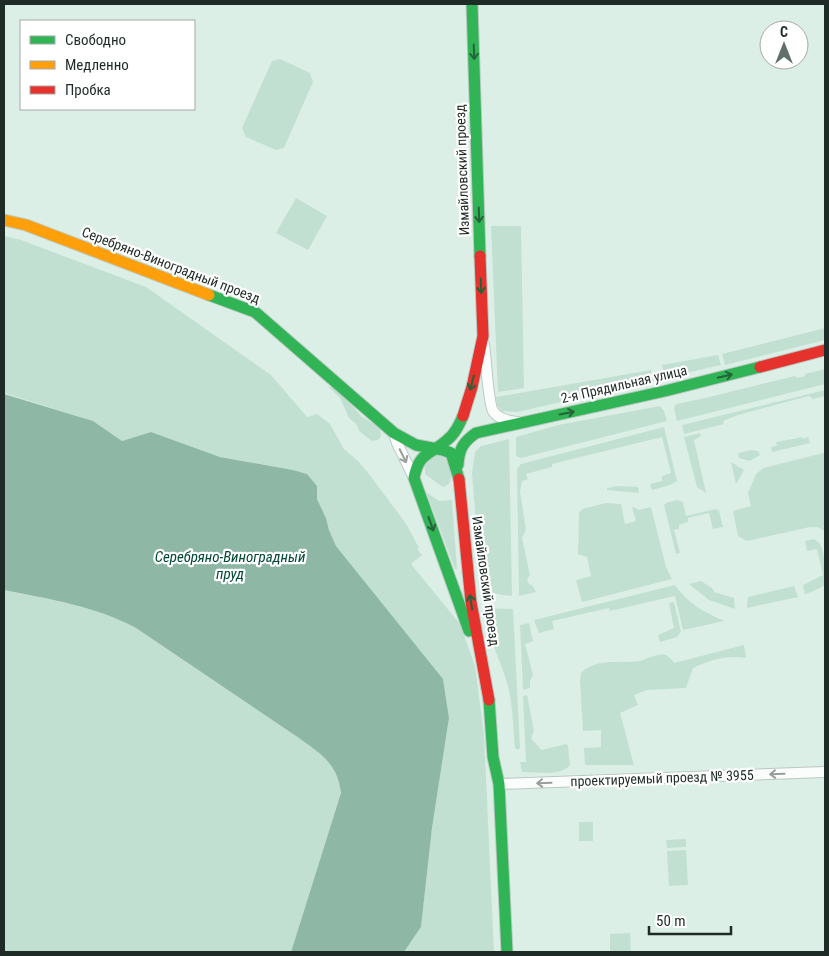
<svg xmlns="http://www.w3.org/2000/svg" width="829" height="956" font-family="'Roboto Condensed',sans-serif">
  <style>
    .green { fill: #c2e0d2 }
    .water { fill: #8eb7a6 }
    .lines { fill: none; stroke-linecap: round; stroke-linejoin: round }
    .street-casing { stroke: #bac9c2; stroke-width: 12 }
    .fast-casing { stroke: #bac9c2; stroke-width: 13 }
    .slow-casing { stroke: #bac9c2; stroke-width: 13 }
    .jam-casing { stroke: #bac9c2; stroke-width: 13 }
    .street { stroke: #fafdfb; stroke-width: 10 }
    .fast { stroke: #30b455; stroke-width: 11 }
    .slow { stroke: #ff9f0a; stroke-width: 11 }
    .jam { stroke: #e5322d; stroke-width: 11 }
    .oneway { stroke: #256239 }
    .oneway2 { stroke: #979e9b }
    .labels { text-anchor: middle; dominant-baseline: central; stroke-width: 4.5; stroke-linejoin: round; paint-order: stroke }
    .street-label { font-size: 14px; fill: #1e2b26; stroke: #fff }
    .water-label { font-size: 15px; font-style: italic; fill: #004934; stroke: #fff }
  </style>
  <rect width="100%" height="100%" fill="#dcefe6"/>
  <g class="green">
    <polygon points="280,59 310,73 313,82 284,148 276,150 246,137 242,128 272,61"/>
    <polygon points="296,198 327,216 308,250 276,233"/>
    <polygon points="491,226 521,226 524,388 498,392"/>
    <polygon points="4,236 21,240 146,287 271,375 307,417 317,414 330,424 344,449 358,461 369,474 407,525 419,548 417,549 422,555 411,564 460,624 475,666 484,735 494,952 404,952 421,927 432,828 449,718 443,679 336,546 329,530 326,518 317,499 317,486 307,474 293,470 220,457 151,432 122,441 93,421 4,393"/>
    <polygon points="825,328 825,340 725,365 722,354"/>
    <polygon points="718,355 721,365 665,378 662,365"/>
    <polygon points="825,369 825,384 677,421 674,408 676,404 705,398 795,376 797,378 805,376 805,374"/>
    <polygon points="651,370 654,381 517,412 502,411 497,405 496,397"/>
    <polygon points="328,386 339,390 362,417 376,425 380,430 381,436 378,440 372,441 359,431 357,425 349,418 340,398"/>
    <polygon points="825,390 825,396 813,399 809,396 738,415 723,421 724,424 684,434 682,425"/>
    <polygon points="660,406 664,411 667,421 521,458 516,456 516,437 558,425"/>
    <polygon points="664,427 677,481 670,485 652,490 650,484 662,481 662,476 671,473 662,437 552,464 552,467 526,474 528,479 522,481 520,491 526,530 522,538 530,575 527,579 529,584 533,586 536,592 519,596 517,469 521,464"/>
    <polygon points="700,433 701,436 694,440 706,493 697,487 684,437"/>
    <polygon points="803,437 803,439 808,437 810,443 772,452 771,447 777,446 776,442"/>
    <polygon points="509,439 512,596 502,595 485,591 481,584 472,473 475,452 481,446"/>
    <polygon points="751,450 758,451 760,455 750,461 739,458 738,453"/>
    <polygon points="823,453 825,453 825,531 817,527 810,527 747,541 738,536 733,511 751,506 748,493 756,474 763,468"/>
    <path d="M442 454 450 462C451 473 455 483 443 487L425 474V466L430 457Z"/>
    <polygon points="731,462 744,470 736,484"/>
    <polygon points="618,486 638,487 639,493 607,490 607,488"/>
    <polygon points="426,492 439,501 452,500 457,569 455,569"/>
    <polygon points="677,500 683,502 686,516 716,509 719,511 723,527 713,529 709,513 688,518 688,522 679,525 679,529 674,530 680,553 676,554 664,505 666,503"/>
    <polygon points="606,503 621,504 625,524 636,521 632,508 634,507 639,510 651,507 666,567 672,579 582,602 576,580 591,576 587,557 578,554 579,513 582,509"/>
    <path d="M814 539C815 540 819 543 820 544 824 550 828 579 824 585 820 589 811 592 805 594L803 585 823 575 817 549 807 551 805 541Z"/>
    <polygon points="701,581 713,589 714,592 734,598 735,609 709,600 689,584"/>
    <path d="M675 585C687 603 704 612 724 621L683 630 675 596 610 611 609 608 552 621 554 629 539 633 534 620Z"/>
    <polygon points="794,586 798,597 747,608 748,597"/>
    <path d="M4 590C49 599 95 606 136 628L299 738C322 755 337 763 341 793L291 952H4Z"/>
    <polygon points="674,602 681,632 677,637 660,642 658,635 674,628 669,603"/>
    <path d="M486 608 513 609 520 748 518 750 515 748C513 728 513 706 508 686 503 666 483 627 486 608Z"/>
    <polygon points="529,623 533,641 525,644 533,675 530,681 530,688 523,690 520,625"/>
    <path d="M744 645 746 658C726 655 711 660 693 668L686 688 647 690 634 695 638 705 620 713 634 765H585L584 748 601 747V730L583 731 580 680 581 673C596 657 619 664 640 661 647 659 658 653 666 655 670 657 672 660 674 663Z"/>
    <path d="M527 695 534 731 531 738C534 743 538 745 541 750L566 744 568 746 570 765C560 777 536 772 522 772L520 762H526L523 696Z"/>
    <rect x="579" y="822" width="14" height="19"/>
    <polygon points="686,839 686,847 667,848 666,840"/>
    <polygon points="686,850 688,885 669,886 667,851"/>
    <polygon points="630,933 631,952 610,952 610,934"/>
  </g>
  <path class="water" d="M4 394 93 421 122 441 151 432 220 457 293 470 307 474 317 486V499L326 518 329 530 336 546 443 679 449 718 432 828 421 927 404 952H291L341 793C337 763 322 755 299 738L136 628C95 606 49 599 4 590Z"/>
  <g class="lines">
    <defs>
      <g id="street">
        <path d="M484 344C486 356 488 403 493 411 498 419 508 421 517 422"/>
        <polyline points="394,433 397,443 414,478"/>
        <polyline points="499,784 825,772"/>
      </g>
      <g id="fast">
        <polyline points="472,4 480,256"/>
        <polyline points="209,295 255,312 394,433 416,445 443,450 451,453 459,479"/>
        <path d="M463 416C459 425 455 434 447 440 430 455 419 452 414 478L469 631"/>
        <path d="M458 465C459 449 463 442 476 433L665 391 760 367"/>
        <polyline points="489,700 493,757 499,784 507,952"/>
      </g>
      <polyline id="slow" points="4,220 26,225 209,295"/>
      <g id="jam">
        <polyline points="760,367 825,350"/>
        <polyline points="463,416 472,387 483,336 480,256"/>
        <polyline points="459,479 471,602 489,700"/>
      </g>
    </defs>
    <use href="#street" class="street-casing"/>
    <use href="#fast" class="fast-casing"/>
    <use href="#slow" class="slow-casing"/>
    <use href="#jam" class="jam-casing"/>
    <use href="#street" class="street"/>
    <use href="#fast" class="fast"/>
    <use href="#slow" class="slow"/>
    <use href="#jam" class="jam"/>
  </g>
  <defs><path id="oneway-shaft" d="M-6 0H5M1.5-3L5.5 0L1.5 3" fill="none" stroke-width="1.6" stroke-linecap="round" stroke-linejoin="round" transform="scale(1.25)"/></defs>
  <g class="oneway">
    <use href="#oneway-shaft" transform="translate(474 52) rotate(88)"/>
    <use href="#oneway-shaft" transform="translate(479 215) rotate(88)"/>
    <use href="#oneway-shaft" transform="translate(481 286) rotate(88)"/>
    <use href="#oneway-shaft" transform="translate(725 376) rotate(-14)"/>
    <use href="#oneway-shaft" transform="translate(472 383) rotate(104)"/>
    <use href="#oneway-shaft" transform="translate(567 413) rotate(-12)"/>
    <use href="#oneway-shaft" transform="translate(431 524) rotate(70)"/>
    <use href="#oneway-shaft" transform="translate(471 602) rotate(-99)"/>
  </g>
  <g class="oneway2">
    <use href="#oneway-shaft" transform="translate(403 456) rotate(64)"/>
    <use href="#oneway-shaft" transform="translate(777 774) rotate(178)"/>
    <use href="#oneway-shaft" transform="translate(544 783) rotate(178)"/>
  </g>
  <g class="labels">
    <g class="street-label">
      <text transform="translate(462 170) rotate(-92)">Измайловский проезд</text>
      <text transform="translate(171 265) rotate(21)">Серебряно-Виноградный проезд</text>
      <text transform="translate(624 384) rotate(-13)">2-я Прядильная улица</text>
      <text transform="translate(486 581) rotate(82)">Измайловский проезд</text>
      <text transform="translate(662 778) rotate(-2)">проектируемый проезд № 3955</text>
    </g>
    <g class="water-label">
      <text x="230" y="557">Серебряно-Виноградный<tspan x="230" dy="17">пруд</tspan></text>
    </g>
  </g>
  <rect width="829" height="956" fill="none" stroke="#1e2b26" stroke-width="10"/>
  <rect x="20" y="20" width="175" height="90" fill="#ffffff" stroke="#a5aaa8"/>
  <rect x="30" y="36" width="25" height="8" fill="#30b455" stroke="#a5aaa8"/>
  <text x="65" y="45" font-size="15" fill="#1e2b26">Свободно</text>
  <rect x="30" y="61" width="25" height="8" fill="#ff9f0a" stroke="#a5aaa8"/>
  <text x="65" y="70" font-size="15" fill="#1e2b26">Медленно</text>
  <rect x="30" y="86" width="25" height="8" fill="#e5322d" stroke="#a5aaa8"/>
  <text x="65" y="95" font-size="15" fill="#1e2b26">Пробка</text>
  <g transform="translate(784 45)"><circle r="24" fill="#ffffff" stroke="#a5aaa8"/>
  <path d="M0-4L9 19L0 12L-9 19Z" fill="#607069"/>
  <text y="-8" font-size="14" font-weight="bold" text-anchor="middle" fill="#1e2b26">С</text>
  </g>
  <path d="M649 926v8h82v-8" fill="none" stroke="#1e2b26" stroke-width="2.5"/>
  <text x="656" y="926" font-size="15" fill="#1e2b26" stroke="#ffffff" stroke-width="4" paint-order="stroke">50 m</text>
</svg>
